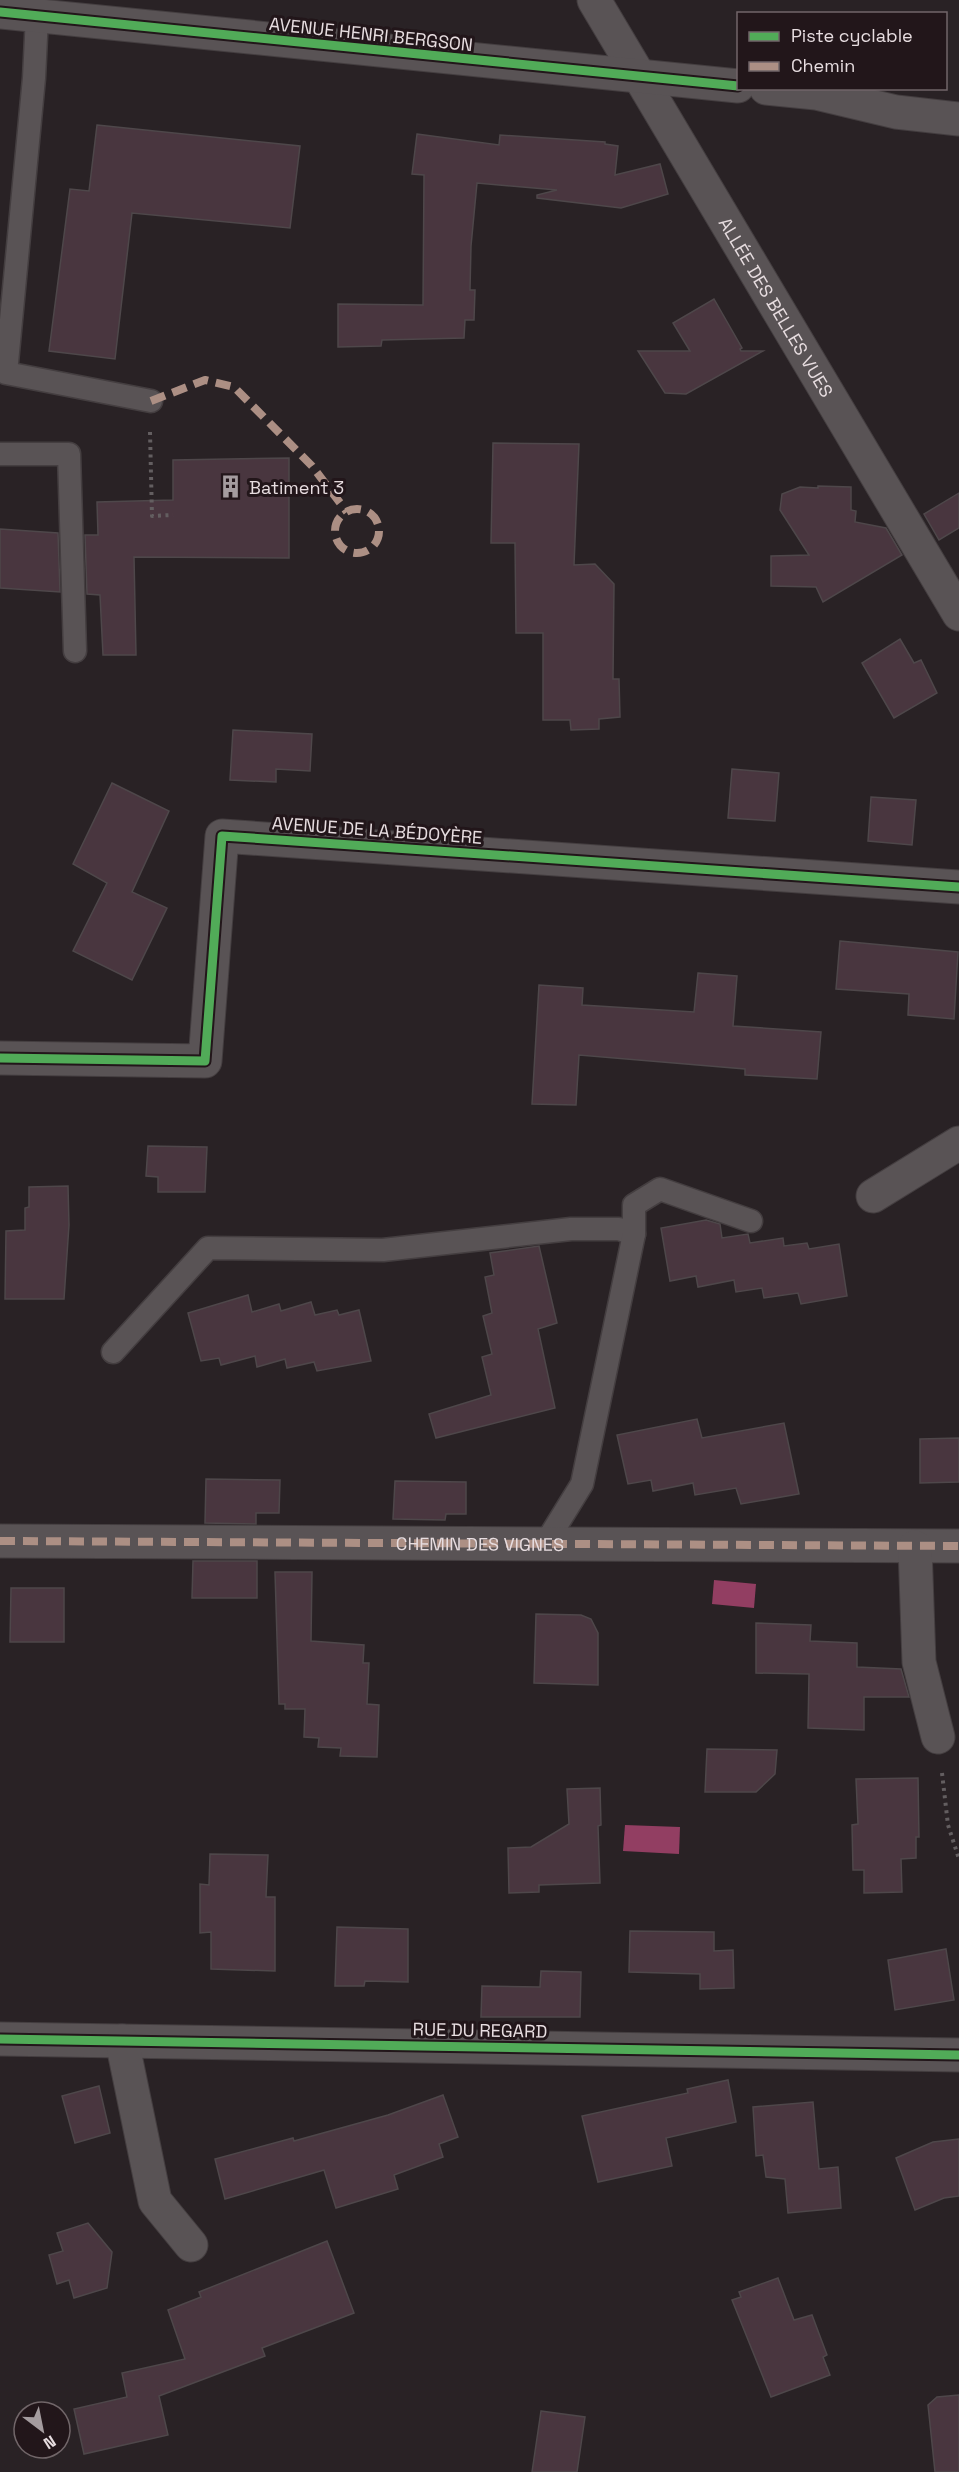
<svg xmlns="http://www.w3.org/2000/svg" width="959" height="2472" font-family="'Space Grotesk',sans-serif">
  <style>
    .water { fill: #923e62 }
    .building { fill: #49363f; stroke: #4e474a; stroke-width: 1.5 }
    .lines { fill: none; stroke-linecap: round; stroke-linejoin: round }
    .service-casing { stroke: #443e40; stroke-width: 25 }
    .pedestrian-casing { stroke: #443e40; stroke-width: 35 }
    .minor-casing { stroke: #443e40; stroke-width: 35 }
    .tertiary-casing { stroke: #443e40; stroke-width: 35 }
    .path { stroke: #635e60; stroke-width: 4; stroke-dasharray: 3 4.5; stroke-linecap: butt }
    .service { stroke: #595355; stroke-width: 22 }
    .pedestrian { stroke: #595355; stroke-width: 33 }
    .minor { stroke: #595355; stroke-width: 33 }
    .tertiary { stroke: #595355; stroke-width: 33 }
    .quiet { stroke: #ac8f84; stroke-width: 8; stroke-dasharray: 15 8; stroke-linecap: butt }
    .cycleway-casing { stroke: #22161a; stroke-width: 13 }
    .cycleway { stroke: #51ab58; stroke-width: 9 }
    .labels { text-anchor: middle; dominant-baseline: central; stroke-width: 6; stroke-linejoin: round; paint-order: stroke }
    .street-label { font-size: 18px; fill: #e7dde0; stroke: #22161a }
    .poi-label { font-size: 18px; fill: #e7dde0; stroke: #22161a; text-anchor: start }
  </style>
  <rect width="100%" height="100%" fill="#292225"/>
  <g class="water">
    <polygon points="714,1580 756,1584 754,1608 712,1604"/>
    <polygon points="625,1825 680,1827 679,1854 623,1851"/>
  </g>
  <g class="building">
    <polygon points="97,125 300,146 290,228 132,213 115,359 49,351 70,189 89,191"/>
    <polygon points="417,134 499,145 500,135 605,142 605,144 618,146 615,175 660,164 668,194 621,208 537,198 537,195 557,190 477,183 471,246 470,290 475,290 474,320 465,320 464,338 382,340 381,346 338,347 338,304 423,305 424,175 412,174"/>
    <polygon points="714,299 742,348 740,349 741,351 763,351 686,394 665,393 638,351 690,351 673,323"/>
    <polygon points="493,443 579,444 574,565 595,564 614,584 613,679 619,679 620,717 599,719 599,729 571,730 570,720 543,720 543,633 516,633 515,543 491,543"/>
    <polygon points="289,458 289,558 134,557 136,655 103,655 100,595 87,594 85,535 98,535 97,502 173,500 173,460"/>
    <polygon points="818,486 851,487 851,510 856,511 855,522 886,528 902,555 823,602 816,587 771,586 771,556 809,555 780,510 782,494 800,487 818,488"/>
    <polygon points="959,493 959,528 939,540 924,514"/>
    <polygon points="0,529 58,533 60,592 0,588"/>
    <polygon points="900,639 914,663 921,660 937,693 894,718 862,663"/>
    <polygon points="233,730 312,734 310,771 276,769 276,782 230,780"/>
    <polygon points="732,769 779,773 775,821 728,818"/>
    <polygon points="112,783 169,811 132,892 167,908 132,980 73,951 107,883 73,864"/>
    <polygon points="871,797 916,800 912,845 868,841"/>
    <polygon points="840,941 958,952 954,1019 908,1015 909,994 836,989"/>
    <polygon points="698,973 737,976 733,1026 821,1032 817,1079 745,1075 745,1069 579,1055 576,1105 532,1104 539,985 583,988 582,1005 694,1012"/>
    <polygon points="148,1146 207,1147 205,1192 158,1192 158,1177 146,1176"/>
    <polygon points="68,1186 69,1225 64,1299 5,1299 6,1231 25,1230 25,1208 29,1207 29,1187"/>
    <polygon points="706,1220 720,1224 722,1238 748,1234 750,1243 783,1238 784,1246 807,1243 809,1249 839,1244 847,1296 801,1304 798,1293 764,1298 762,1288 736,1292 734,1280 698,1287 696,1276 670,1281 661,1228"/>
    <polygon points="539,1246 557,1323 538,1329 555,1408 436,1438 429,1414 491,1395 482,1357 492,1354 483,1316 492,1313 485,1277 494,1275 490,1253"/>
    <polygon points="248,1295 252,1312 279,1304 281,1311 311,1302 315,1315 337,1310 339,1315 359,1310 371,1361 317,1371 314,1362 287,1368 285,1359 257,1367 255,1356 221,1365 219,1358 201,1361 188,1313"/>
    <polygon points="697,1419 702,1438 784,1423 799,1494 741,1504 736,1488 695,1495 693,1483 653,1491 651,1480 628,1484 617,1435"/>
    <polygon points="959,1438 959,1482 920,1483 920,1439"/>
    <polygon points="206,1479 280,1480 279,1513 256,1513 256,1524 205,1523"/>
    <polygon points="395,1481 466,1482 466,1514 446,1514 445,1520 393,1519"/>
    <polygon points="193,1561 257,1561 257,1598 192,1598"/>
    <polygon points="275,1572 312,1572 311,1641 364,1645 363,1663 369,1663 367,1704 379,1705 377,1757 340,1756 341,1748 318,1747 319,1738 304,1737 305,1709 285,1709 285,1704 279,1704"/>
    <polygon points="11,1588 64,1588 64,1642 10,1642"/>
    <polygon points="536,1614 581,1615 591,1619 598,1633 598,1685 534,1683"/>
    <polygon points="756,1623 811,1625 810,1641 857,1643 857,1667 901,1669 909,1697 864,1697 864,1730 808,1728 809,1674 756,1673"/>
    <polygon points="707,1749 777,1750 775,1774 756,1792 705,1792"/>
    <polygon points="918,1778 919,1837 916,1837 916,1858 901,1859 902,1892 864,1893 864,1870 853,1870 852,1825 858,1824 856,1779"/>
    <polygon points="600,1788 601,1825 598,1826 600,1883 539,1885 539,1892 509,1893 508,1848 531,1847 569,1824 567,1789"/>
    <polygon points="210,1854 268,1855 266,1897 275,1897 275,1971 211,1969 211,1932 200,1933 200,1884 209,1885"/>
    <polygon points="337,1927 408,1929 408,1982 365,1981 364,1986 335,1986"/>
    <polygon points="630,1931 714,1932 714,1951 733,1950 734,1988 700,1989 700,1974 629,1972"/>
    <polygon points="946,1949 954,2000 895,2010 888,1960"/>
    <polygon points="541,1971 581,1972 580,2017 481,2017 482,1986 540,1987"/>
    <polygon points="728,2080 736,2122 666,2138 672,2166 598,2182 582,2116 688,2093 687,2089"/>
    <polygon points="99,2086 110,2133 75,2143 62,2096"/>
    <polygon points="443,2095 458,2137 439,2144 443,2157 394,2175 398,2189 336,2208 324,2170 225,2199 215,2159 293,2138 294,2141 388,2115"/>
    <polygon points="813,2102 819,2169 838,2167 841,2208 788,2213 785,2179 766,2177 763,2155 756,2156 753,2107"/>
    <polygon points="959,2139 959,2196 944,2198 915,2210 896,2158 933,2142"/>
    <polygon points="88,2223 112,2252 107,2288 74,2298 69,2280 57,2284 49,2255 63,2251 57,2233"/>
    <polygon points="327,2241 354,2313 262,2348 265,2356 159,2396 168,2435 84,2454 74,2409 127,2397 122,2373 185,2359 168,2310 201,2297 199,2292"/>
    <polygon points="778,2278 794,2320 812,2315 827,2355 823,2357 830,2375 771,2397 732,2300 741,2297 739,2292"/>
    <polygon points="959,2395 959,2472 935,2472 928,2405 937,2397"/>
    <polygon points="541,2411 585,2417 577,2472 532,2472"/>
  </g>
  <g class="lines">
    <defs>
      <g id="service">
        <polyline points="37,16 34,78 6,373 151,401"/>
        <polyline points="0,454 69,454 75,651"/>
        <polyline points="113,1352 208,1248 383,1250 571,1229 619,1229 634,1234"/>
        <polyline points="545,1544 582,1484 634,1234 634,1205 660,1189 751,1221"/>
      </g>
      <polyline id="pedestrian" points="0,1541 959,1546"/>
      <g id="minor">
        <path id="s1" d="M594 0 959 614"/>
        <polyline points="0,1058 205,1061 222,836 959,887"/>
        <polyline points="873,1196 959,1143"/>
        <polyline points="915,1547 919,1662 938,1737"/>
        <polyline points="0,2039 959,2055"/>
        <polyline points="122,2041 155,2201 191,2245"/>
      </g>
      <g id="tertiary">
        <polyline points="0,12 738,86"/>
        <polyline points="766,88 816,93 896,112 959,119"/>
      </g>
    </defs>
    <use href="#service" class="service-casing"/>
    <use href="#pedestrian" class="pedestrian-casing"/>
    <use href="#minor" class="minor-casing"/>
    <use href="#tertiary" class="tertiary-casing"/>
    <g class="path">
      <polyline points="150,432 152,516 173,515"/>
      <polyline points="942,1773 948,1825 959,1859"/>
    </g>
    <use href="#service" class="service"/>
    <use href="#pedestrian" class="pedestrian"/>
    <use href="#minor" class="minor"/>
    <use href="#tertiary" class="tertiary"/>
    <g class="quiet">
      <polyline points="151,401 205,380 234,387 312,466 347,512"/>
      <circle cx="357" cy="531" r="22"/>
      <path id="s2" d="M0 1541 959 1546"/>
    </g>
    <defs>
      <g id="cycleway">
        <polyline points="0,12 738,86"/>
        <polyline points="0,1058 205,1061 222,836 959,887"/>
        <polyline points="0,2039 959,2055"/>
      </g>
    </defs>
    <use href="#cycleway" class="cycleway-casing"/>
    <use href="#cycleway" class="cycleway"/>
  </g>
  <defs>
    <symbol id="building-bare" viewBox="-9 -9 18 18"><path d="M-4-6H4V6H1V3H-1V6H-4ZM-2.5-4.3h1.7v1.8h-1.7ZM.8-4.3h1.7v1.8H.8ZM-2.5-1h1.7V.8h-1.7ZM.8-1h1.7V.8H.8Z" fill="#a49c9f" stroke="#22161a" stroke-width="2.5" paint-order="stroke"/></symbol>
  </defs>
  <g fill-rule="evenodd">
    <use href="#building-bare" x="214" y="470" width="33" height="33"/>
  </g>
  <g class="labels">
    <g class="street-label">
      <text transform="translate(371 34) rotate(6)">AVENUE HENRI BERGSON</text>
      <text stroke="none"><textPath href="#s1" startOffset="357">ALLÉE DES BELLES VUES</textPath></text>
      <text transform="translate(377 830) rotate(4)">AVENUE DE LA BÉDOYÈRE</text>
      <text stroke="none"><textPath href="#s2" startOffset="480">CHEMIN DES VIGNES</textPath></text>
      <text transform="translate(480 2030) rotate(1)">RUE DU REGARD</text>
    </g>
    <g class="poi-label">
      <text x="249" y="487">Batiment 3</text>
    </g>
  </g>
  <rect x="737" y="12" width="210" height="78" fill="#22161a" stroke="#716669" stroke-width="1.5"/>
  <rect x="749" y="32" width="30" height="9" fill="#51ab58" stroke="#716669" stroke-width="1.5"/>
  <text x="791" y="42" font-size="18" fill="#e7dde0">Piste cyclable</text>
  <rect x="749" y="62" width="30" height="9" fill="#ac8f84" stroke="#716669" stroke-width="1.5"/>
  <text x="791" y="72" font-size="18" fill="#e7dde0">Chemin</text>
  <g transform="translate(42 2430) rotate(148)"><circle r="28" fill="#22161a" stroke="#716669" stroke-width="1.5"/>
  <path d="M0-4.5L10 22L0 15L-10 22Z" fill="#a49c9f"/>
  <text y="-9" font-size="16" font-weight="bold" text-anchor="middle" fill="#e7dde0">N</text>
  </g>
</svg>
